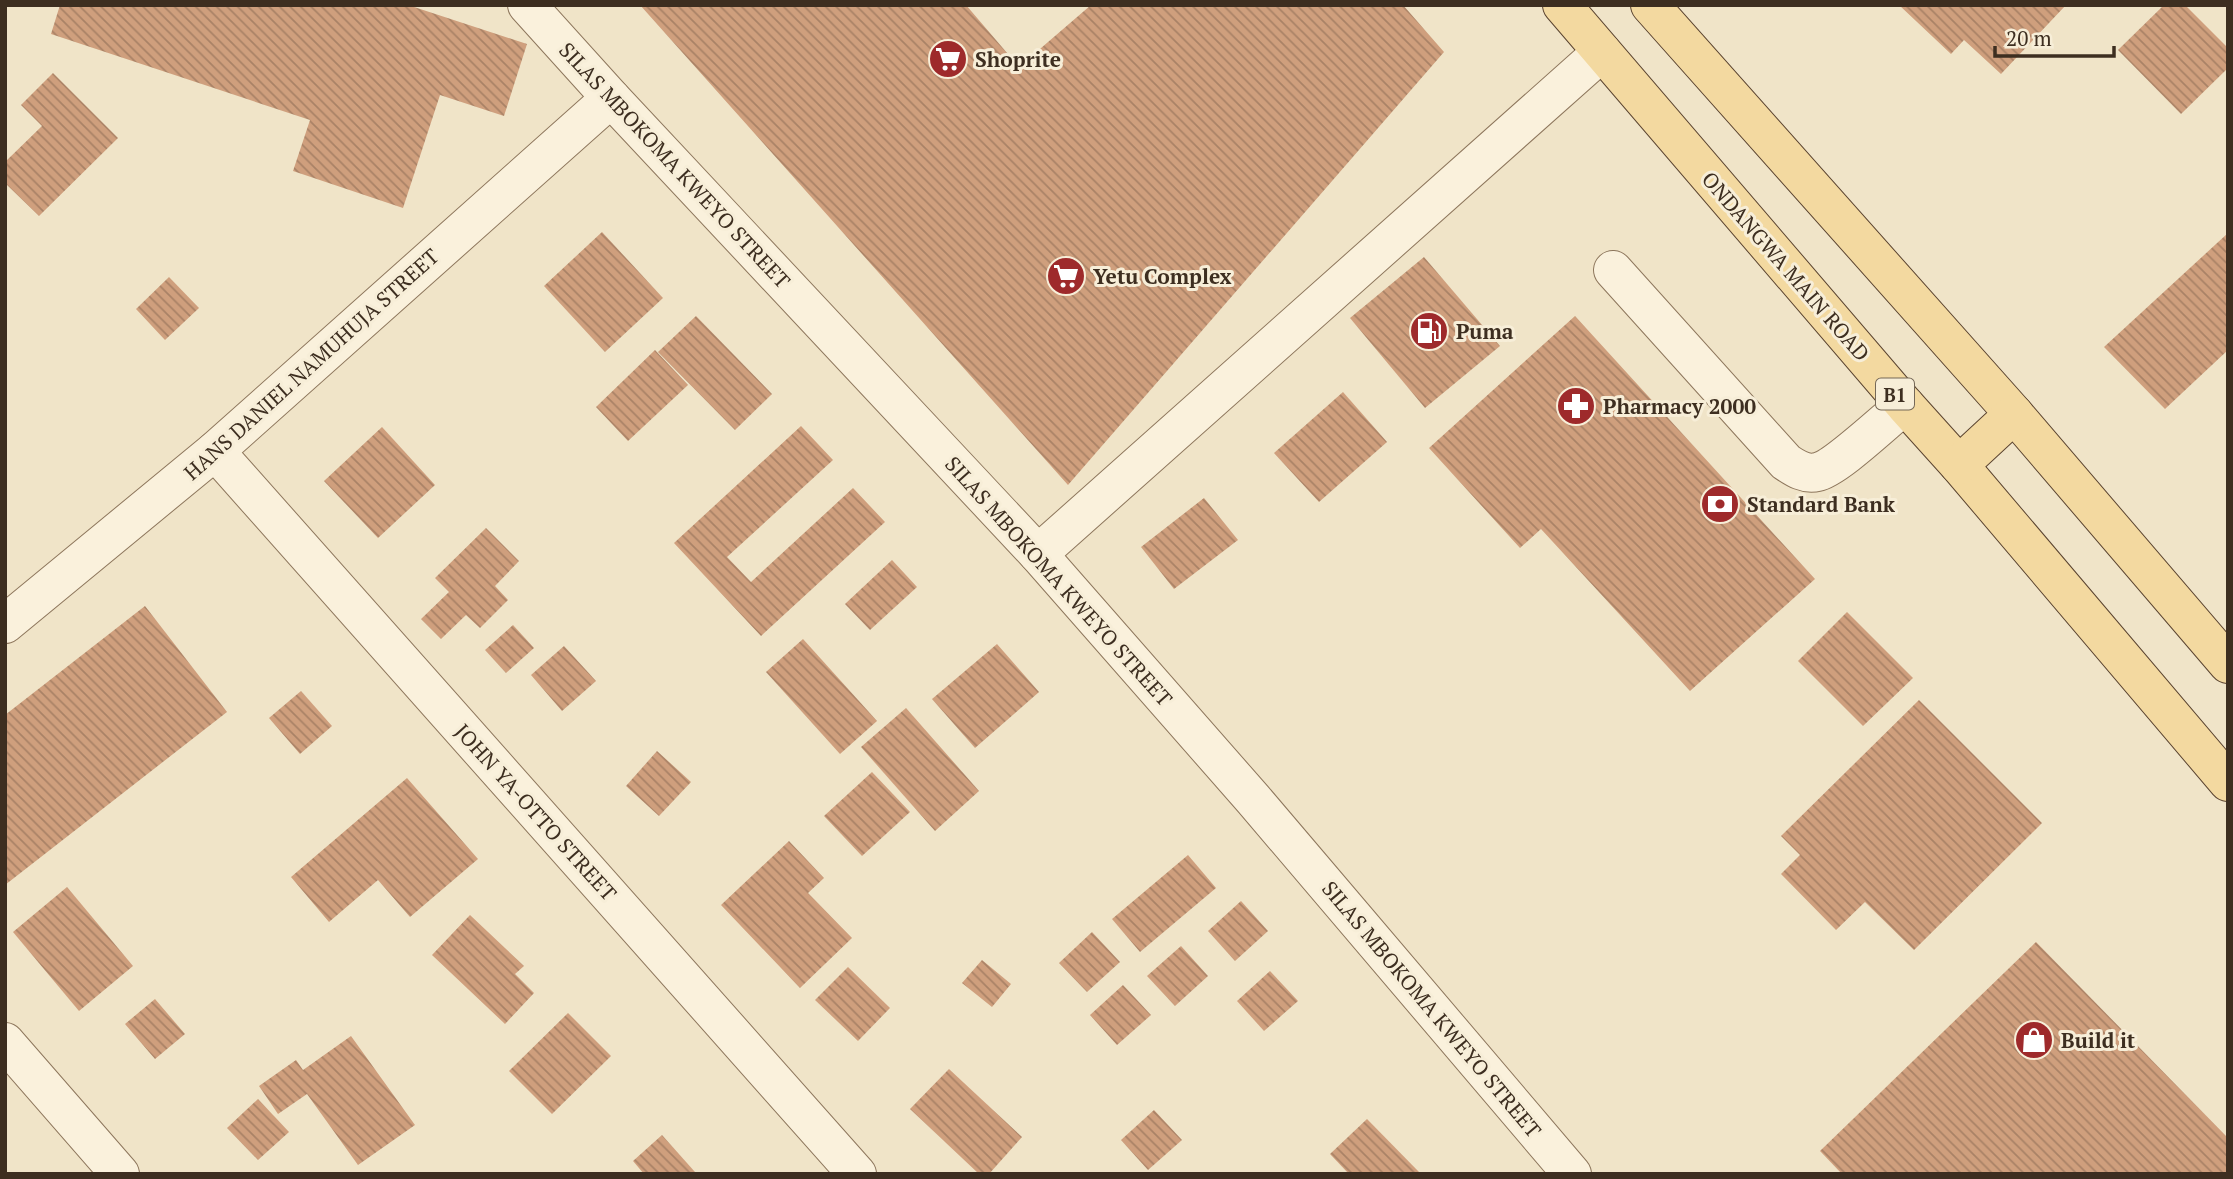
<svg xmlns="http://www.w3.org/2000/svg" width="2233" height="1179" font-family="'PT Serif',serif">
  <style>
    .building { fill: url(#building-back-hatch) }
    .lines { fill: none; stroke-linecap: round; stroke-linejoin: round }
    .minor-casing { stroke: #8d765c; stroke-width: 40 }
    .major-casing { stroke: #5b4430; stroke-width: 40 }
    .minor { stroke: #faf1dc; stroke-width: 38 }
    .major { stroke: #f3d9a0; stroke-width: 38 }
    .labels { text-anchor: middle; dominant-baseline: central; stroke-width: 6; stroke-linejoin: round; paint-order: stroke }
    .shield { fill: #f7eed8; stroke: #756857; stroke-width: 2 }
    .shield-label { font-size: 19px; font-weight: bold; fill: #3d2e20 }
    .poi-label { font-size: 21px; font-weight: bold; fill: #3d2e20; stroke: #f7eed8; text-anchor: start }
    .street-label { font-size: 21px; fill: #3d2e20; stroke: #f7eed8 }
  </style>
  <defs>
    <pattern id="building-back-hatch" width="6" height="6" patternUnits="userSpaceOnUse" patternTransform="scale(1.75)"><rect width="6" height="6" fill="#cf9f7d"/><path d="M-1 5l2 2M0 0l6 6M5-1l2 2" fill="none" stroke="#a98266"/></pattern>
  </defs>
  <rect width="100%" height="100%" fill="#f0e4c8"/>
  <g class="building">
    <polygon points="60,5 408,5 527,44 504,116 440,95 403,208 293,171 310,120 51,34"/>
    <polygon points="640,5 966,5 1019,67 1091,5 1403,5 1444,52 1068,485"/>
    <polygon points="1899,5 2066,5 2001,74 1964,40 1951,54"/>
    <polygon points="2164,5 2185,5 2228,48 2228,68 2181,114 2118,50"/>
    <polygon points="53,73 118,138 39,216 5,183 5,162 42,126 21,105"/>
    <polygon points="602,232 663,298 605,352 544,286"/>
    <polygon points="2228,233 2228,350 2165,409 2104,347"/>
    <polygon points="1424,257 1500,346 1425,408 1350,318"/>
    <polygon points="169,277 199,308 165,340 136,309"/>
    <polygon points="696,316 772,394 735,430 658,352"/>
    <polygon points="1575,316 1815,579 1690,691 1541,529 1520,548 1429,448"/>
    <polygon points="655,350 688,385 628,441 596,407"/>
    <polygon points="1343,392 1387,442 1319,502 1274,453"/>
    <polygon points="801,426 833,460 727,557 751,582 853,488 885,522 761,636 674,543"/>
    <polygon points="382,427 435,485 378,538 324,481"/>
    <polygon points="1204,498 1238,540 1174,589 1141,547"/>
    <polygon points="486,528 519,561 495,586 508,600 480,628 466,615 441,639 421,619 449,592 435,578"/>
    <polygon points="892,560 917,587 870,630 845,604"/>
    <polygon points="145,606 227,712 5,885 5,715"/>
    <polygon points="1847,612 1913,678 1863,726 1798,661"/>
    <polygon points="513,625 534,648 506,673 485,650"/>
    <polygon points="803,639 877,721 840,754 766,672"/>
    <polygon points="997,644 1039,692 975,748 932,699"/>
    <polygon points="564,646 596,681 562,711 531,675"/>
    <polygon points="301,691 332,726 300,754 269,718"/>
    <polygon points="1919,700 2042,823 1914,950 1865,902 1836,930 1781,874 1800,855 1781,836"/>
    <polygon points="906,708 979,791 935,831 861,747"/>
    <polygon points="657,751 691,782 659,816 626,786"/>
    <polygon points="872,772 910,812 862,856 824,816"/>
    <polygon points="407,778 478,859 410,917 378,880 329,922 291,877"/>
    <polygon points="789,841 824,878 808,893 852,938 800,988 721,905"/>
    <polygon points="1188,855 1216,888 1140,952 1112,919"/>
    <polygon points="67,887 133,966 79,1011 13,932"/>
    <polygon points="1241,901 1268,931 1235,961 1208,931"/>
    <polygon points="470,915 524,966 515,974 534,993 505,1024 432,955"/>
    <polygon points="1092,932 1120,962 1087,992 1059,963"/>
    <polygon points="2036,942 2228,1138 2228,1174 1842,1174 1820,1151"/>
    <polygon points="1181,946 1208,976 1175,1006 1147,976"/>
    <polygon points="982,960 1011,984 992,1007 962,983"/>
    <polygon points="848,967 890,1008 858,1041 815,1000"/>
    <polygon points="1270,971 1298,1001 1264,1031 1237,1001"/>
    <polygon points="1123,985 1151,1015 1117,1045 1090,1015"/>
    <polygon points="155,999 185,1034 155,1059 125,1024"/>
    <polygon points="568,1013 611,1056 552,1114 509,1071"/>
    <polygon points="351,1036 415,1125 358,1165 307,1094 278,1114 259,1086 296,1060 303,1070"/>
    <polygon points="949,1069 1022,1137 989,1174 979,1174 910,1109"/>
    <polygon points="258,1099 289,1132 258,1160 227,1128"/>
    <polygon points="1154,1110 1182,1140 1148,1170 1121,1140"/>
    <polygon points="1367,1119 1419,1172 1349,1174 1330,1154"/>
    <polygon points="662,1135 695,1172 693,1174 644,1174 633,1161"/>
  </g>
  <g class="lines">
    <defs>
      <g id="minor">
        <polyline points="527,5 611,98 1038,554 1253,799 1572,1174"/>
        <path d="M1613 270 1786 462C1795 468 1805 475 1817 472 1835 469 1887 419 1905 405"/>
        <polyline points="215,451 857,1174"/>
        <polyline points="1038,554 1602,52"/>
        <polyline points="5,624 215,451 611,98"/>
        <polyline points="5,1042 120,1174"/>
      </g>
      <g id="major">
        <polyline points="1562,5 1905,405 1959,465 2228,782"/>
        <polyline points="1650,5 2014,414 2228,664"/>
        <polyline points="1959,465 2014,414"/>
      </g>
    </defs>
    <use href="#minor" class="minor-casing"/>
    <use href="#major" class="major-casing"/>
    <use href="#minor" class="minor"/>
    <use href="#major" class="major"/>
  </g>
  <defs>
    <symbol id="supermarket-disc" viewBox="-11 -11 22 22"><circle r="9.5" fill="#9e2a2b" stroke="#f7eed8"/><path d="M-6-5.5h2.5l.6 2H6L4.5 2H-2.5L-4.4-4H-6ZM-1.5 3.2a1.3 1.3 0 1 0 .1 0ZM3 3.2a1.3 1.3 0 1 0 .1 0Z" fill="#fff"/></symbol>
    <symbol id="fuel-disc" viewBox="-11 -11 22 22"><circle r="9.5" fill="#9e2a2b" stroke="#f7eed8"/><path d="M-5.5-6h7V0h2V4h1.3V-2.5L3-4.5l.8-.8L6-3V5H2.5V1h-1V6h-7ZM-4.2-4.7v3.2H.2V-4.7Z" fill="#fff"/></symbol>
    <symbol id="pharmacy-disc" viewBox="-11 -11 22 22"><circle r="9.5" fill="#9e2a2b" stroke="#f7eed8"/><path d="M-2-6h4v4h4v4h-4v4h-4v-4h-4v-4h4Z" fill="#fff"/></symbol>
    <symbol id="bank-disc" viewBox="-11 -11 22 22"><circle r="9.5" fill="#9e2a2b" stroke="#f7eed8"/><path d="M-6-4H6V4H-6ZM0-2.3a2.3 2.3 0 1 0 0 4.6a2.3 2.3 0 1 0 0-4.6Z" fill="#fff"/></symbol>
    <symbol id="shop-disc" viewBox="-11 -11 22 22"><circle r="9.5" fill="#9e2a2b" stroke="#f7eed8"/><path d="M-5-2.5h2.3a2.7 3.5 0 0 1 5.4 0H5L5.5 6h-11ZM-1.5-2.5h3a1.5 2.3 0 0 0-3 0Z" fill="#fff"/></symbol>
  </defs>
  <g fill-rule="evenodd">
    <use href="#supermarket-disc" x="926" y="37" width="44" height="44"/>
    <use href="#supermarket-disc" x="1044" y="254" width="44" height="44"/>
    <use href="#fuel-disc" x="1407" y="309" width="44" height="44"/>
    <use href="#pharmacy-disc" x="1554" y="384" width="44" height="44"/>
    <use href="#bank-disc" x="1698" y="482" width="44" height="44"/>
    <use href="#shop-disc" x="2012" y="1018" width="44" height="44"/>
  </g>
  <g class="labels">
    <rect class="shield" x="1876" y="378.5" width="38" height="31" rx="5"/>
    <g class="shield-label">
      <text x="1895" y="394">B1</text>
    </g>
    <g class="poi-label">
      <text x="975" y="59">Shoprite</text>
      <text x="1093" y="276">Yetu Complex</text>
      <text x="1456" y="331">Puma</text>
      <text x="1603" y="406">Pharmacy 2000</text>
      <text x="1747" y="504">Standard Bank</text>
      <text x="2061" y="1040">Build it</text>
    </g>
    <g class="street-label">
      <text transform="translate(675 165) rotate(47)">SILAS MBOKOMA KWEYO STREET</text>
      <text transform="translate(1786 266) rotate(49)">ONDANGWA MAIN ROAD</text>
      <text transform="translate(311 364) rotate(-42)">HANS DANIEL NAMUHUJA STREET</text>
      <text transform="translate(1059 581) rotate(48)">SILAS MBOKOMA KWEYO STREET</text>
      <text transform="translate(536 812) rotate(48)">JOHN YA-OTTO STREET</text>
      <text transform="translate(1432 1009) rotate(50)">SILAS MBOKOMA KWEYO STREET</text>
    </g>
  </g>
  <rect width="2233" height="1179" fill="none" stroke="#3d2e20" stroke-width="14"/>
  <path d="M1995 46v10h119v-10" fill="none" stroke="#3d2e20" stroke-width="3.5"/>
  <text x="2006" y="46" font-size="21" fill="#3d2e20" stroke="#f7eed8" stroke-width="5" paint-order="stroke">20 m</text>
</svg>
